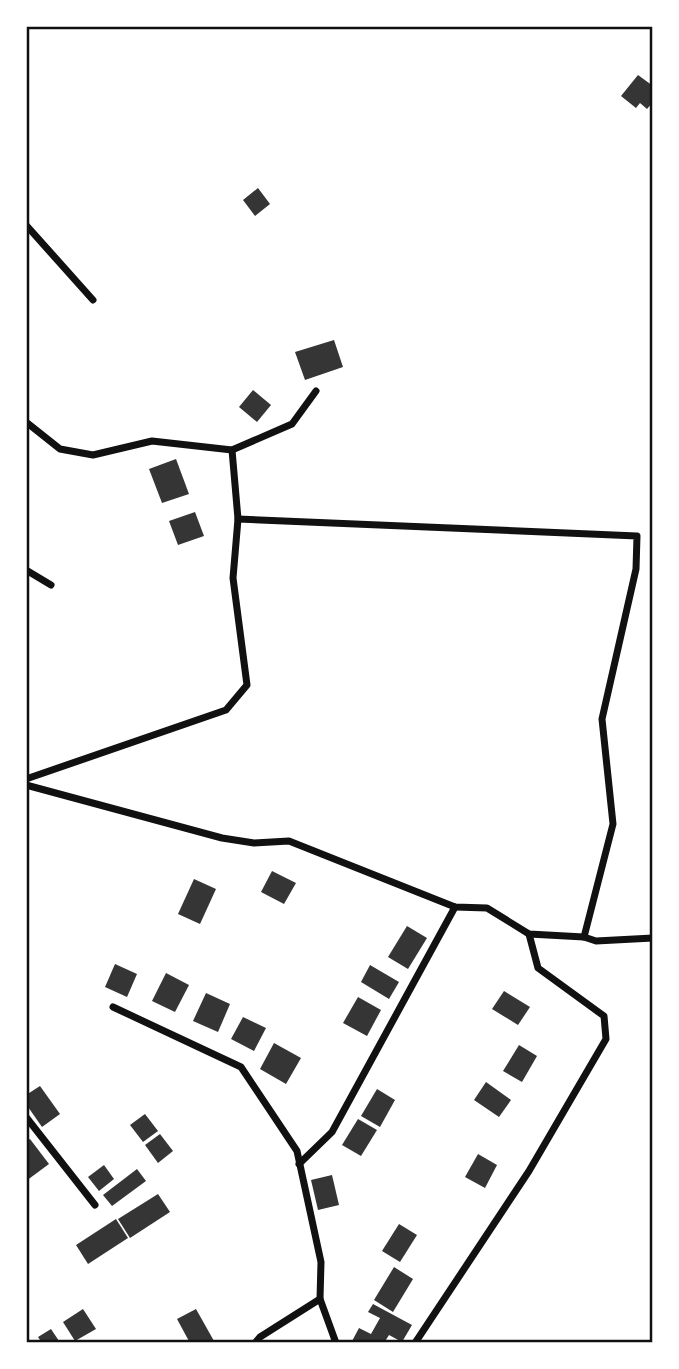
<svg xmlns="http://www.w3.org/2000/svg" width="679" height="1369" font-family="'Space Grotesk',sans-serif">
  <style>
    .building { fill: #353535 }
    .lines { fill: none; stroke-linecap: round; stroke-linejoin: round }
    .minor { stroke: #111; stroke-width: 7 }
    .neatline { fill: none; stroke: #111; stroke-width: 2.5 }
  </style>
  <rect width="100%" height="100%" fill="#fff"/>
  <g class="building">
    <polygon points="638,75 653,86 653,102 647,109 640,103 636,108 621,96"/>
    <polygon points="258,188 270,204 255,216 243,200"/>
    <polygon points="334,340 343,367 305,380 295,352"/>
    <polygon points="253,390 271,405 257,422 239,407"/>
    <polygon points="176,459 189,494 162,503 149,469"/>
    <polygon points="195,512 204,536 178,545 169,521"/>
    <polygon points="272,871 296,883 284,904 261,892"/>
    <polygon points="194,879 216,889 200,924 178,914"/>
    <polygon points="407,926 427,938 408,969 388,957"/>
    <polygon points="115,964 137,974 127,997 105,987"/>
    <polygon points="370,965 399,982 389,999 361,982"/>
    <polygon points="166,973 189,985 175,1012 152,1001"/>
    <polygon points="504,991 530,1007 518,1025 492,1009"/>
    <polygon points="206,993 230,1004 218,1032 193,1021"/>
    <polygon points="358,997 381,1010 367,1036 343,1023"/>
    <polygon points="243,1017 266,1028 254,1051 231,1039"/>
    <polygon points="274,1043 301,1058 286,1084 260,1069"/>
    <polygon points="519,1045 537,1056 522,1082 503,1071"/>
    <polygon points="486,1082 511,1100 499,1117 474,1100"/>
    <polygon points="40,1086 60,1114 42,1127 26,1104 26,1095"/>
    <polygon points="377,1089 395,1100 380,1127 361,1116"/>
    <polygon points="145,1114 158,1131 143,1142 130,1125"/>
    <polygon points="358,1119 377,1130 361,1156 342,1145"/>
    <polygon points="160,1134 173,1151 158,1163 145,1145"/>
    <polygon points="30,1139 49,1164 26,1181 26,1142"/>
    <polygon points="478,1154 497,1165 485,1188 465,1177"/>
    <polygon points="104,1165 114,1179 99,1191 88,1177"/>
    <polygon points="137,1169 146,1181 112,1206 103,1195"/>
    <polygon points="332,1175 339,1205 318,1210 311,1180"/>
    <polygon points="158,1194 170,1212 130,1238 118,1219"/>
    <polygon points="116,1219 128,1238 88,1264 76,1245"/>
    <polygon points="399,1224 417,1235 400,1262 382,1251"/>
    <polygon points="394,1267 413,1279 393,1312 374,1300"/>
    <polygon points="373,1304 412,1325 402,1342 389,1335 384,1343 351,1343 359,1328 371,1334 380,1318 368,1312"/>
    <polygon points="83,1309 96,1329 75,1341 63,1322"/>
    <polygon points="196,1309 214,1341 210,1343 190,1343 177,1319"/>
    <polygon points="51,1329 59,1341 42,1343 38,1337"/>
  </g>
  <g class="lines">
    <g class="minor">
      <polyline points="26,225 93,300"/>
      <polyline points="26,422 60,449 93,455 152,441 232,450 292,424 316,391"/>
      <polyline points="238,519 637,536 636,569 602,719 613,824 584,937"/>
      <polyline points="26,570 51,585"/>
      <polyline points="26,779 226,710 247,685 233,578 238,519 232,450"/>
      <polyline points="26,785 222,838 254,843 289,841 455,907 487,908 529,934 584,937 596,941 653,938"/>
      <polyline points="113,1007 241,1067 297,1151 321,1262 320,1299 336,1343"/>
      <polyline points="26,1117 95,1205"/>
      <polyline points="299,1164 332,1132 455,907"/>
      <polyline points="255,1343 260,1337 320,1299"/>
      <polyline points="415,1343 529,1171 606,1039 604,1016 538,968 529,934"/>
    </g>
  </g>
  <rect width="679" height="1369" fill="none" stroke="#ffffff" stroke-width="56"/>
  <rect x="28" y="28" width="623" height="1313" class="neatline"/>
</svg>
